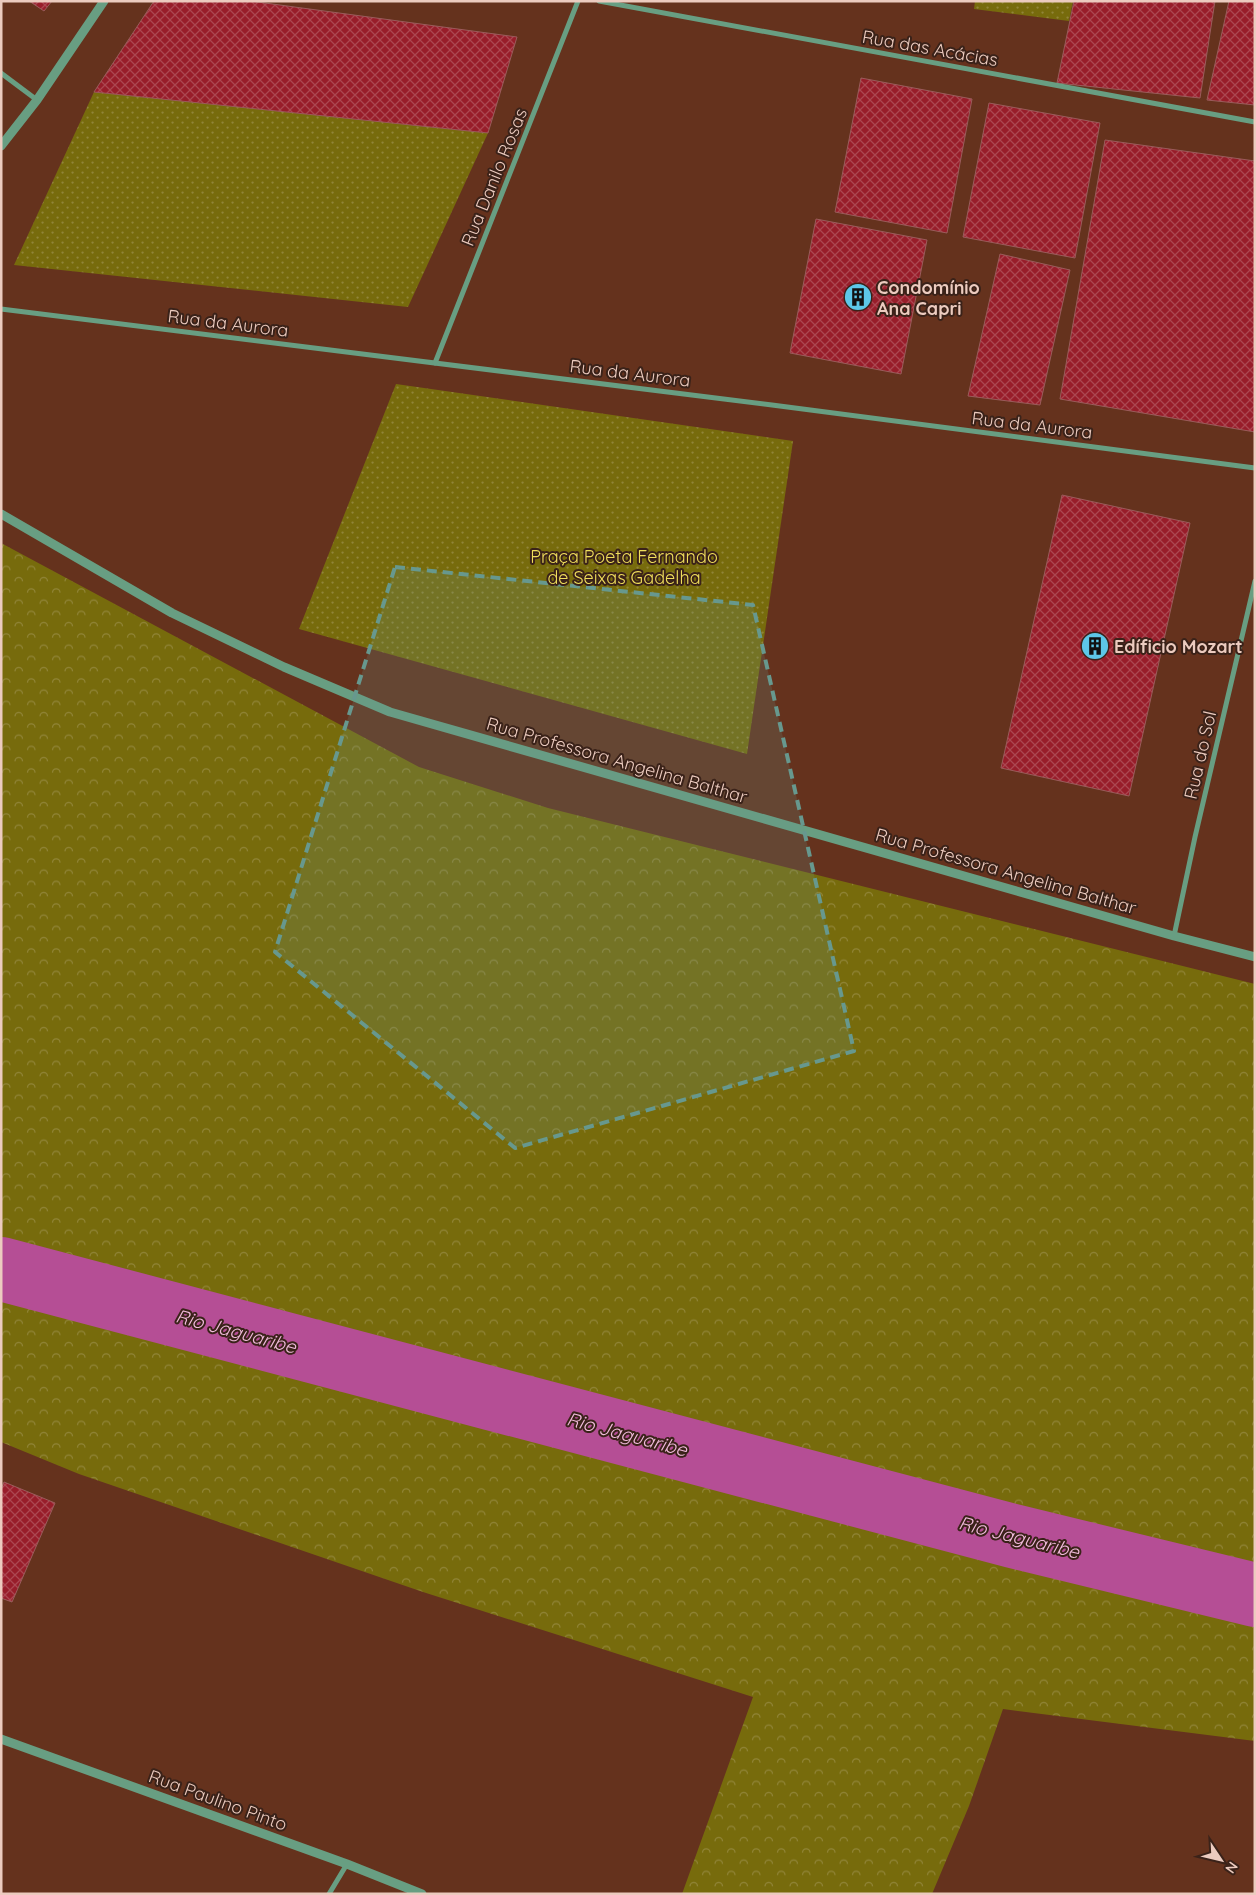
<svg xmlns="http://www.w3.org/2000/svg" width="1256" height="1895" font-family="Quicksand,sans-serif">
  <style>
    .green { fill: url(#green-dots) }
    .forest { fill: url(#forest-crowns) }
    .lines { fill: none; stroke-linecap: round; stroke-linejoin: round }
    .river { stroke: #b54e95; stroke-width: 64 }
    .building { fill: url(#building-cross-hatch); stroke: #9a5c5b }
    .minor { stroke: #689e82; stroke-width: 5 }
    .tertiary { stroke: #689e82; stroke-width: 9 }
    .marked { fill: #67988e; fill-opacity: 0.2; stroke: #67988e; stroke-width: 4; stroke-dasharray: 10 6; stroke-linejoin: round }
    .labels { text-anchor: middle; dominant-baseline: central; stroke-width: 4; stroke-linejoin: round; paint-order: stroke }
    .street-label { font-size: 18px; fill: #eccbbf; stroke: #3a2219 }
    .poi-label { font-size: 18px; font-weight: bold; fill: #eccbbf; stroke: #3a2219; text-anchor: start }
    .park-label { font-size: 18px; fill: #f0de5c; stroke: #3a2219 }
    .water-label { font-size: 19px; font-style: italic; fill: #f1bbdc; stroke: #3a2219 }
  </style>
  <defs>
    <pattern id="green-dots" width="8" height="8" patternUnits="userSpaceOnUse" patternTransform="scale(1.25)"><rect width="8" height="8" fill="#776b0c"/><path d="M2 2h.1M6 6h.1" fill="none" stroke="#918539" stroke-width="1.8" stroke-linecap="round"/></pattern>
    <pattern id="forest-crowns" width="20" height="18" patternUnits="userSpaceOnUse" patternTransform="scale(1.25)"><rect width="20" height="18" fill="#776b0c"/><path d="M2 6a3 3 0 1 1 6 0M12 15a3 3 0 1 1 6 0" fill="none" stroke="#918539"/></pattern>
    <pattern id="building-cross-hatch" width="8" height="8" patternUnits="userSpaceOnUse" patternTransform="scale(1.25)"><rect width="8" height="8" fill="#981d2a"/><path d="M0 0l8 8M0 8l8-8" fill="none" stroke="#ab4751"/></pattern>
  </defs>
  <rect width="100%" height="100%" fill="#65321d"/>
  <g class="green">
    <polygon points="975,1 1073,1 1069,21 974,9"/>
    <polygon points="94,92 488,133 408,307 14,265"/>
    <polygon points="396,384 793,441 747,754 299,629"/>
  </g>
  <polygon class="forest" points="1,543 419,767 548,808 1255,984 1255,1741 1003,1709 969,1806 932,1894 682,1894 753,1697 423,1592 79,1474 1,1442"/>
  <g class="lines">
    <polyline class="river" points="1,1269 1013,1536 1255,1595"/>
  </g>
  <g class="building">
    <polygon points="29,1 52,1 44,11"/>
    <polygon points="154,1 250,1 517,37 488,133 94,92"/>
    <polygon points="1074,1 1215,1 1200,98 1057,83"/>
    <polygon points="1229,1 1255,1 1255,105 1207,100"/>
    <polygon points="861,78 972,99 947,233 835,212"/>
    <polygon points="989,103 1100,123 1075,258 963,237"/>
    <polygon points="1105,140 1255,161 1255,432 1060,399"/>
    <polygon points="816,219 927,240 901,374 790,353"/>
    <polygon points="1000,254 1070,270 1040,405 968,396"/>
    <polygon points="1062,495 1190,523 1129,796 1001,768"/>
    <polygon points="4,1482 55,1503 12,1602 1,1598 1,1489"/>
  </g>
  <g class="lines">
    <g class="minor">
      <polyline points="599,1 1255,122"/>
      <polyline points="1,73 37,100"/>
      <polyline points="1,309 772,405 1255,468"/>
      <polyline points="435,363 578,1"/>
      <polyline points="1174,936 1195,837 1255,581"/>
      <polyline points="329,1894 347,1864"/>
    </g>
    <g class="tertiary">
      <polyline points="1,146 37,100 104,1"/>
      <polyline points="1,514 172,613 284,667 390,712 1174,936 1255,957"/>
      <polyline points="1,1739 347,1864 422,1894"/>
    </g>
  </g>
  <path class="marked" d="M395 567 753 605 854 1051 515 1148 275 952Z"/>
  <defs>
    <symbol id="building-disc" viewBox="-11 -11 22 22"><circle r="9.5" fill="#5dc7e8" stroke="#3a2219"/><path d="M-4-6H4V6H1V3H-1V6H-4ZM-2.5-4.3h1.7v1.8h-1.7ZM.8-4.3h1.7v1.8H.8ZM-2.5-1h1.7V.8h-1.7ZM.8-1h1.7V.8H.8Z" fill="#111"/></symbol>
  </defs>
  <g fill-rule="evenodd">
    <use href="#building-disc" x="842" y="281" width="32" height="32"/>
    <use href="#building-disc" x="1079" y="630" width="32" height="32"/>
  </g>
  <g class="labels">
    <g class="street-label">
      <text transform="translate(930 48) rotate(10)">Rua das Acácias</text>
      <text transform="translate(494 177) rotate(-68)">Rua Danilo Rosas</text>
      <text transform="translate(228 323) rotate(7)">Rua da Aurora</text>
      <text transform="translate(630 373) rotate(7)">Rua da Aurora</text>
      <text transform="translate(1032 425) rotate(7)">Rua da Aurora</text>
      <text transform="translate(1200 755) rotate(-77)">Rua do Sol</text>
      <text transform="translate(617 760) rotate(16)">Rua Professora Angelina Balthar</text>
      <text transform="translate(1006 871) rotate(16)">Rua Professora Angelina Balthar</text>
      <text transform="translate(218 1800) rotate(20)">Rua Paulino Pinto</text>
    </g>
    <g class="poi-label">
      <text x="877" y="287">Condomínio<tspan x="877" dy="21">Ana Capri</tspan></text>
      <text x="1114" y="646">Edíficio Mozart</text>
    </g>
    <g class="park-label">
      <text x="624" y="556">Praça Poeta Fernando<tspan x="624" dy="21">de Seixas Gadelha</tspan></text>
    </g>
    <g class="water-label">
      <text transform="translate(236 1331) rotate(15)">Rio Jaguaribe</text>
      <text transform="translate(627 1434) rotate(15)">Rio Jaguaribe</text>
      <text transform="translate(1019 1537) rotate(14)">Rio Jaguaribe</text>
    </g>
  </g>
  <rect width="1256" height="1895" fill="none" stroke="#eccbbf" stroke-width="5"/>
  <g transform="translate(1221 1860) rotate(125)" stroke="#3a2219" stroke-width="4" paint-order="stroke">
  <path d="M0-4L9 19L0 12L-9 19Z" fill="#eccbbf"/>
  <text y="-8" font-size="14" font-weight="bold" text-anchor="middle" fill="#eccbbf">N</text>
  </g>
</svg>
